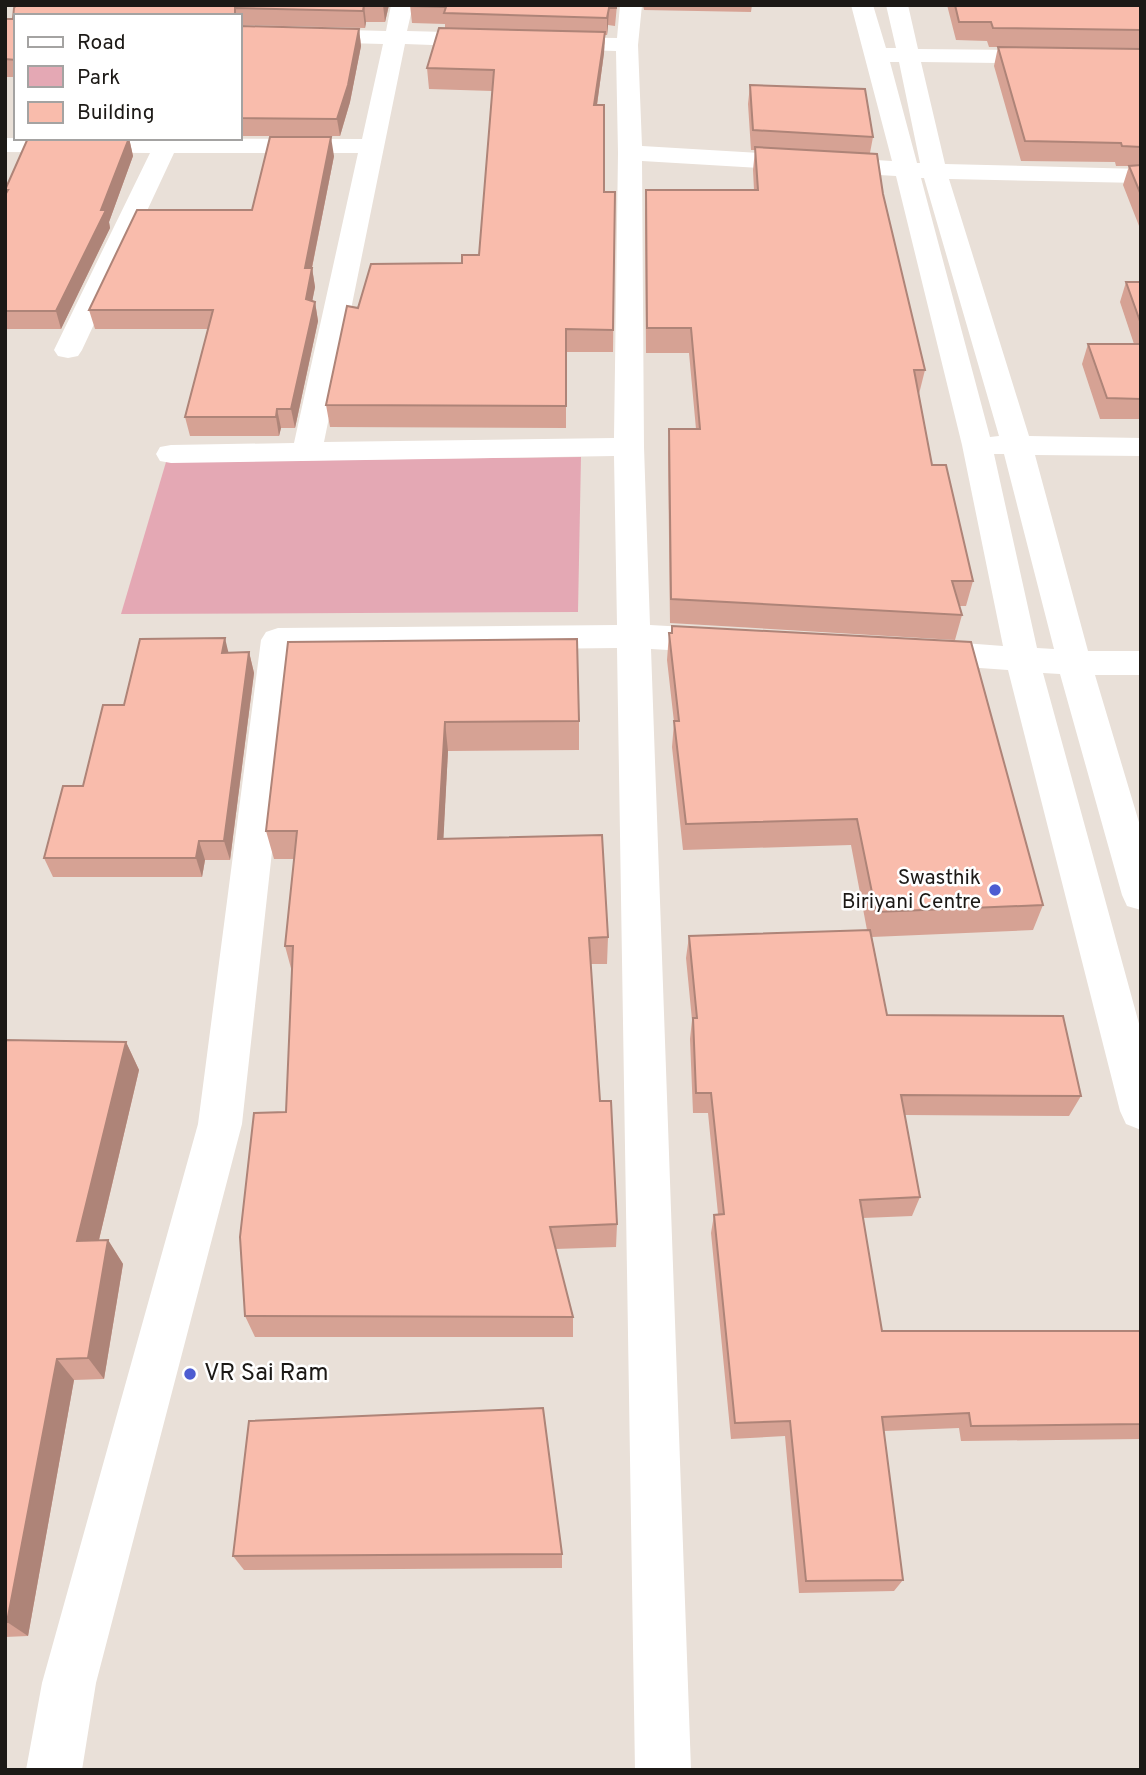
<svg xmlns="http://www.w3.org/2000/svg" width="1146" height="1775" font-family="Overpass,sans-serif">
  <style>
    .green { fill: #e4a8b4 }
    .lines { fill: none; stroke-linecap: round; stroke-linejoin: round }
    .minor { fill: #fff; fill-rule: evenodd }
    .wall { fill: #d6a294 }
    .shaded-wall { fill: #ae8478 }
    .building { fill: #f9bcac; stroke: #ae8478; stroke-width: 2 }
    .poi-dot { fill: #4d5cd1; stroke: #fff; stroke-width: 2.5 }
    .labels { text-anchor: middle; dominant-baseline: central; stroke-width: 5; stroke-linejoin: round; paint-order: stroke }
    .poi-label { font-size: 21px; fill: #1c1916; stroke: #fff; text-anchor: end }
    .near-poi-label { font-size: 24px; fill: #1c1916; stroke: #fff; text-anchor: start }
  </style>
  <rect width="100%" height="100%" fill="#e9e0d8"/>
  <polygon class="green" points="581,457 578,612 121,614 166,462"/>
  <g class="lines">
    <path class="minor" d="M391 5H413L407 31 486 33 494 35 497 40 494 45 486 47 405 44 324 442 614 438 618 153 616 51 553 49 545 47 542 42 545 37 617 38 620 5H642L638 45 642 146 892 161 851 5H873L886 48H896L886 5H908L918 49 1141 51V65L921 62 945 164 1141 169V183L949 179 1029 436 1141 438V456L1035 455 1088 651H1141V675H1095L1141 829V910L1127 906 1122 895 1060 674 1043 673 1141 1031V1130L1126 1124 1120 1111 1008 670 924 664 912 660 907 652 912 644 924 640 1003 646 962 445 896 176 642 161 644 447 650 625 721 629 733 633 738 641 733 649 721 653 651 649 691 1770H635L617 648 294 652 242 1124 96 1683 82 1770H26L42 1683 198 1124 261 640 266 632 278 628 617 625 614 456 171 463 160 461 156 454 160 447 171 445 294 443 358 153H174L82 350 78 356 68 358 58 356 54 350 150 153 5 152V138L362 139 383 44 240 40V27L386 31ZM890 62H899L920 163H917ZM921 178H924L999 436 990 437ZM994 454H1004L1054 649 1037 648Z"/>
  </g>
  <g class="wall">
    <polygon points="16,5 389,5 385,22 366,22 365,28 240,25 240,16 16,16 16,77 5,77 5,21 13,19"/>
    <polygon points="410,5 617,5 615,26 608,25 607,35 605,35 604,53 597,105 604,192 615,192 613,352 566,352 566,428 330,427 326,405 358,308 479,255 492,91 429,89 427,68 445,28 445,24 412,23"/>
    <polygon points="643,5 752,5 751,12 644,10"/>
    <polygon points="947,5 1141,5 1141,231 1123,185 1129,166 1116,166 1115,162 1021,161 994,66 998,47 989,47 987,41 956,40"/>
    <polygon points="240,26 359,29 361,46 350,102 340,136 240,136"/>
    <polygon points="750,85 873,137 870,153 883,194 925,370 919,394 932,465 973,581 966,606 959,606 962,615 955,640 670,623 668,453 669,429 696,429 689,353 646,353 645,214 646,190 754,190 753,170 755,150 751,150 748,104"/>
    <polygon points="129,138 133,156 109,222 110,228 61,329 5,329 5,190"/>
    <polygon points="334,156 312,268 315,287 312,301 315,302 318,321 295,428 281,428 279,436 190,436 185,417 208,329 95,329 89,310 252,210"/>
    <polygon points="1126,282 1141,282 1141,419 1100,419 1082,364 1088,344 1134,344 1120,302"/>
    <polygon points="672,626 1043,905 1033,930 872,937 887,1015 1081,1096 1069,1116 905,1115 920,1197 912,1216 863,1218 882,1331 1141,1331 1141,1439 961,1441 959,1428 884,1431 903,1580 894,1591 799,1593 785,1436 731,1439 711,1233 714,1215 718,1214 708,1113 693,1113 690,1039 692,1020 686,958 689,936 867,930 851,845 683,850 672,747 674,722 667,660 669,633 671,633"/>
    <polygon points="288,642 579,721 579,750 448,751 443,839 608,937 607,964 591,964 600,1101 617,1224 616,1247 555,1249 573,1317 573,1337 255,1337 245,1316 286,1112 292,972 285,946 294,859 274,859 266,831"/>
    <polygon points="249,652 254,673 230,860 205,860 202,877 53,877 44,858 83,786 124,705 229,653"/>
    <polygon points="5,1040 126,1042 139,1070 99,1240 108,1240 123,1264 104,1379 74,1380 28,1636 5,1637"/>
    <polygon points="562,1554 562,1568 244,1570 233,1556"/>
  </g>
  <g class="shaded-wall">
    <polygon points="364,5 366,22 365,28 363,11"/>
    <polygon points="383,5 389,5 385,22"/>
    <polygon points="609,8 608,25 607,35 607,18"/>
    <polygon points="359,29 361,46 350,102 340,136 337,119"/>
    <polygon points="605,32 604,53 594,126 594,105"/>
    <polygon points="331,137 334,156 308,287 305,268"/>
    <polygon points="129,138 133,156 109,222 110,228 61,329 56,311 101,210"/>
    <polygon points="312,268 315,287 309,318 306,299"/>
    <polygon points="315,302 318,321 295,428 291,409"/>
    <polygon points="277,409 281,428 279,436 276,417"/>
    <polygon points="225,638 230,659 222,653"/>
    <polygon points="249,652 254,673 230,860 224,841"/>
    <polygon points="445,722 448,751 442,867 438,839"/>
    <polygon points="199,841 205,860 202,877 196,858"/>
    <polygon points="126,1042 139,1070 93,1265 77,1241"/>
    <polygon points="108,1240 123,1264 104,1379 88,1358"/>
    <polygon points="57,1359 74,1380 28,1636 7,1622"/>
  </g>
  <g class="building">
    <polygon points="16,5 364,5 363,11 235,8 235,16 16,16 16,60 5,59 5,21 6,19 13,19 14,8"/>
    <polygon points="410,5 616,5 616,8 609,8 607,18 444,13 446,7 410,6"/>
    <polygon points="955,5 1141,5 1141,30 993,28 991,22 959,22"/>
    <polygon points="240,26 359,29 348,85 337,119 240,118"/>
    <polygon points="439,28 605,32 594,105 604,105 604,192 615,192 613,330 566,329 566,406 326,405 347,306 358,308 371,264 462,263 462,255 479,255 494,70 427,68"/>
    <polygon points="998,47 1141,49 1141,147 1122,146 1121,143 1025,141"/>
    <polygon points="750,85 865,89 873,137 753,130"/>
    <polygon points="270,137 331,137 305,268 312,268 306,299 315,302 291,409 277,409 276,417 185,417 213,310 89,310 137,210 252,210"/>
    <polygon points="28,138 129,138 101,210 106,210 56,311 5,311 5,195 8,190 5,190"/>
    <polygon points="755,147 877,154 883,194 925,370 914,370 932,465 946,465 973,581 952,581 962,615 671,599 669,429 700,429 691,328 647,328 646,190 758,190"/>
    <polygon points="1141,165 1141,195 1129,166"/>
    <polygon points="1126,282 1141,282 1141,324"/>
    <polygon points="1088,344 1141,344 1141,399 1107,398"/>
    <polygon points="672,626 971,642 1043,905 876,912 857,819 686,824 674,721 679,721 669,633 672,633"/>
    <polygon points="225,638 222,653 249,652 224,841 199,841 196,858 44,858 63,786 83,786 103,705 124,705 140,639"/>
    <polygon points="577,639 579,721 445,722 438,839 602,835 608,937 589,938 600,1101 611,1101 617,1224 550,1227 573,1317 245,1316 240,1237 254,1113 286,1112 293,946 285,946 297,831 266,831 288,642"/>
    <polygon points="870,930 887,1015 1063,1016 1081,1096 901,1095 920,1197 860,1200 882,1331 1141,1331 1141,1424 971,1426 969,1413 882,1417 903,1580 806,1581 790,1421 735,1423 714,1215 724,1214 711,1093 696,1093 693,1018 697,1018 689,936"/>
    <polygon points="5,1040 126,1042 77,1241 108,1240 88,1358 57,1359 7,1622 5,1622"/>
    <polygon points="543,1408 562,1554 233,1556 249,1421"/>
  </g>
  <g class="poi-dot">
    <circle cx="995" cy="890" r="7"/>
    <circle cx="190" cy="1374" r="7"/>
  </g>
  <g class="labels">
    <g class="poi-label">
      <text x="981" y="878">Swasthik<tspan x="981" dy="24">Biriyani Centre</tspan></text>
    </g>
    <g class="near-poi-label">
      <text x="204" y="1374">VR Sai Ram</text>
    </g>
  </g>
  <rect width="1146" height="1775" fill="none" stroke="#1c1916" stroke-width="14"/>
  <rect x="14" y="14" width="228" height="126" fill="#ffffff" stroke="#a4a3a2" stroke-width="2"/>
  <rect x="28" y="37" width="35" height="10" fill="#ffffff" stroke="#a4a3a2" stroke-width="2"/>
  <text x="77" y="49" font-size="21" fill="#1c1916">Road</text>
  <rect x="28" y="66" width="35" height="21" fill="#e4a8b4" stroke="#a4a3a2" stroke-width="2"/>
  <text x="77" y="84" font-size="21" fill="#1c1916">Park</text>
  <rect x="28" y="102" width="35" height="21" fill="#f9bcac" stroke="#a4a3a2" stroke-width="2"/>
  <text x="77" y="119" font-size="21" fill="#1c1916">Building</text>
</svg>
